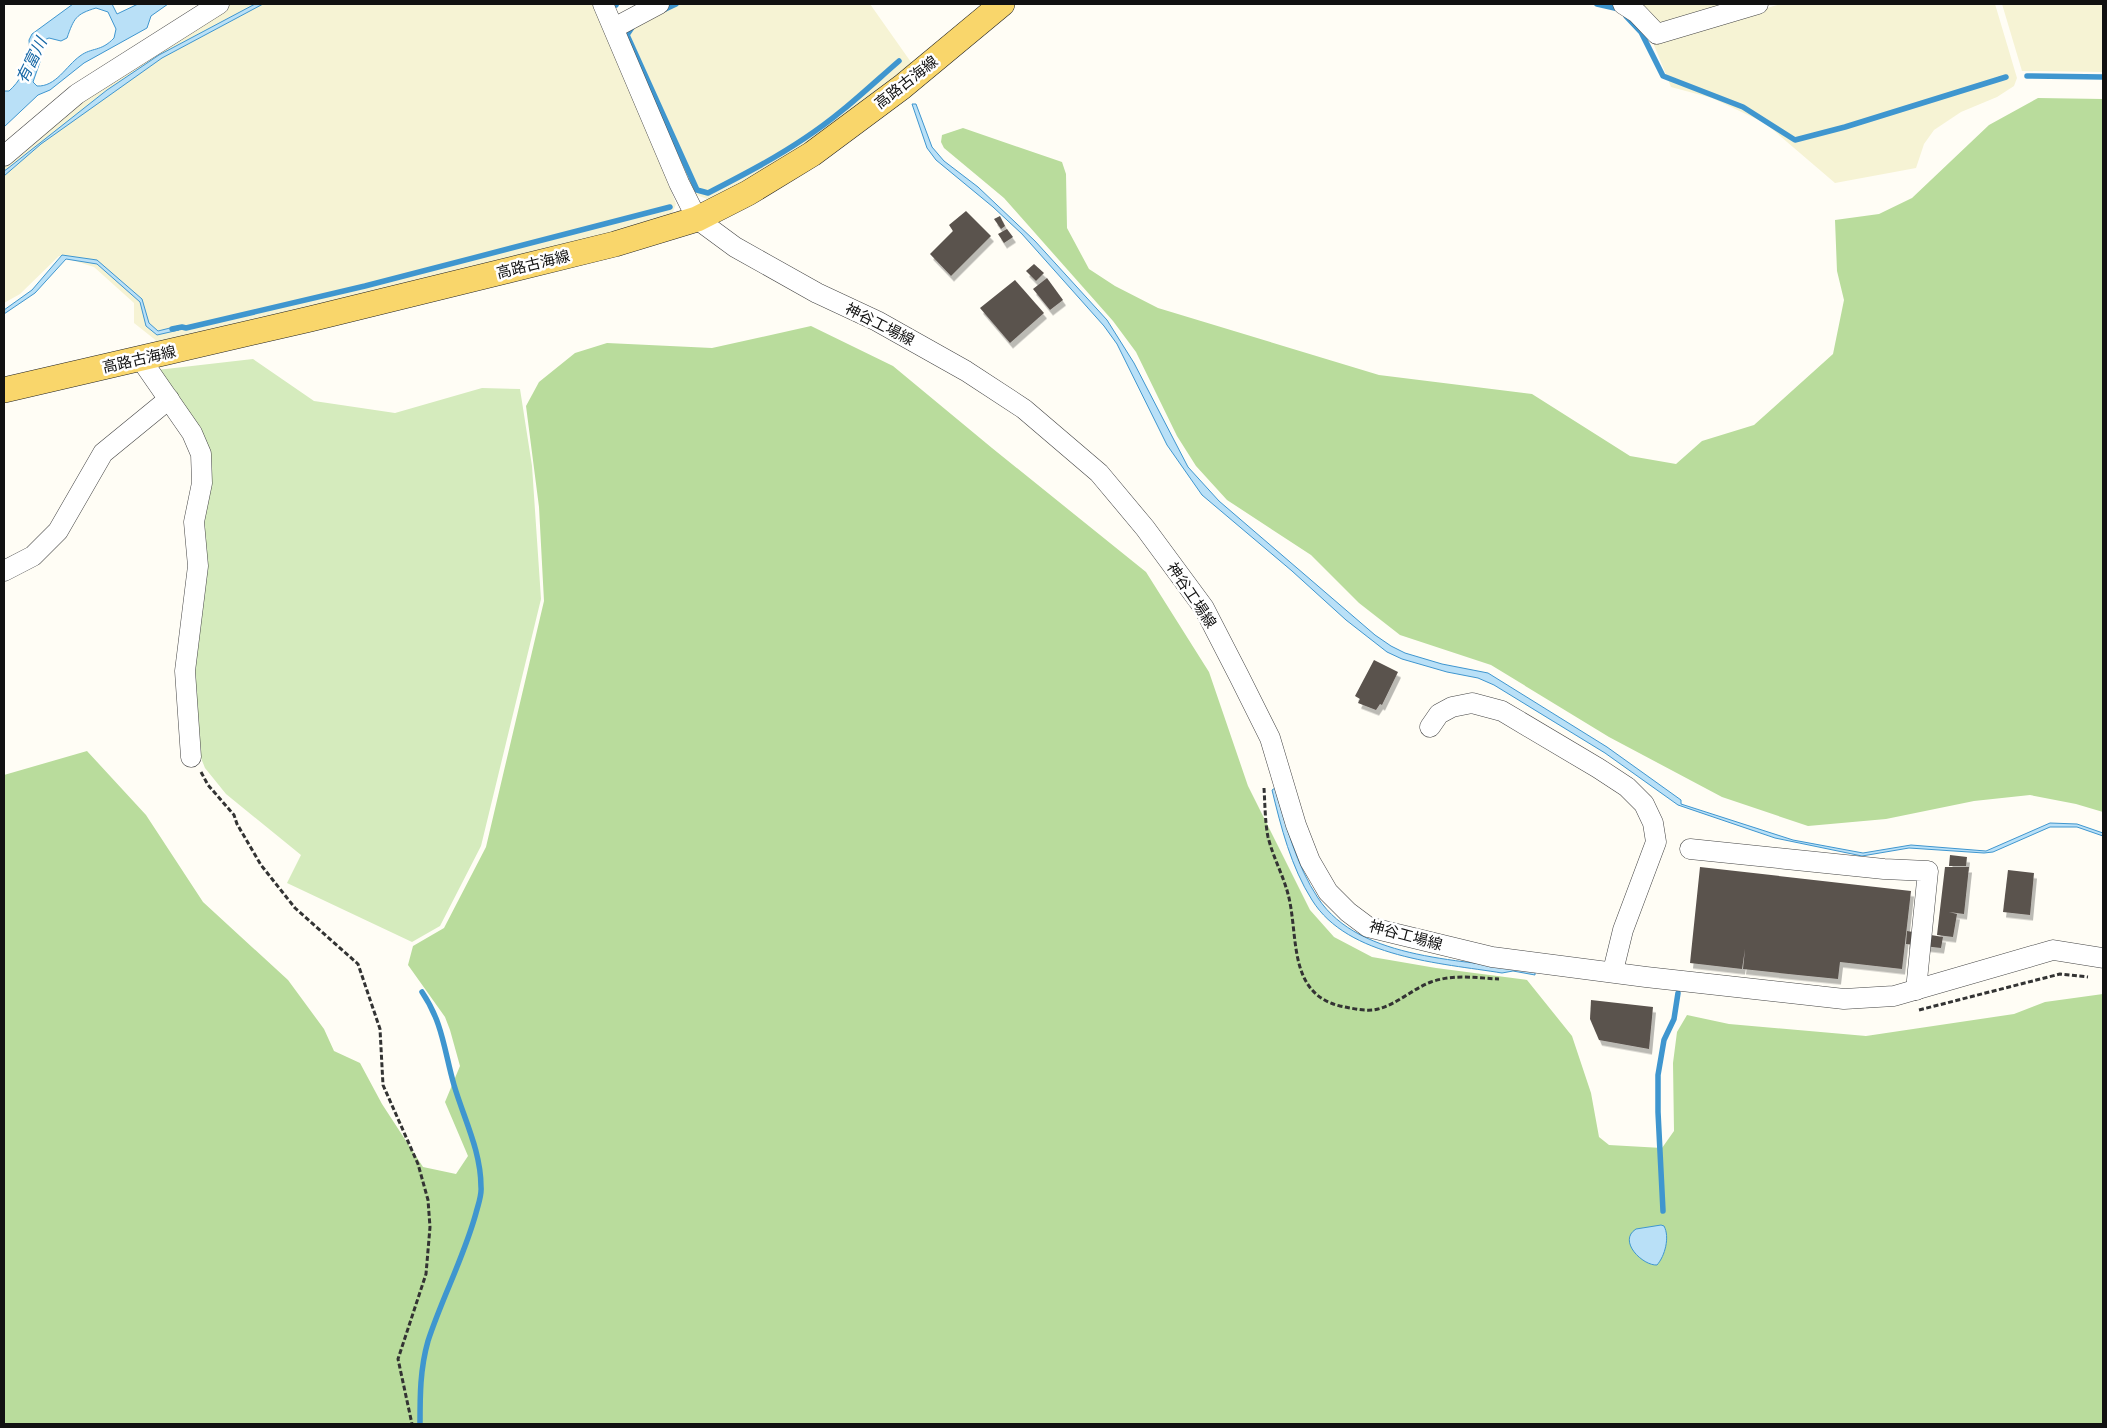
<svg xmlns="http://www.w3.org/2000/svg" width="2107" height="1428" font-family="'Source Serif 4','Noto Sans JP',serif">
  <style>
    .farmland { fill: #f6f3d4 }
    .green { fill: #d5ebbd }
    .forest { fill: #b9dc9c }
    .water { fill: #b9e0f7; stroke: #3f96cf; fill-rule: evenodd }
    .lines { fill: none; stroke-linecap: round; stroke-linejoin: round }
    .stream { stroke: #3f96cf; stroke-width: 5.5 }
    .building { fill: #5a524d; filter: url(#shadow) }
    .minor-casing { stroke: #444; stroke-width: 21 }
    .major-casing { stroke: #222; stroke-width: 26 }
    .path { stroke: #333; stroke-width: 3; stroke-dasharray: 5 2.5; stroke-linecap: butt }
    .minor { stroke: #fff; stroke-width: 20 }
    .major { stroke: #f9d66b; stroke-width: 25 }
    .labels { text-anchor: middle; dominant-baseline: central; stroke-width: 5; stroke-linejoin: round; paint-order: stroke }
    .street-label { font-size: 15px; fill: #111; stroke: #fff }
    .water-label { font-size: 16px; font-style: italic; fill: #1768a6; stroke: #fff }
  </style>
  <defs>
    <filter id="shadow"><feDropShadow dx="3" dy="5.5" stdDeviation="0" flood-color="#0004"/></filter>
  </defs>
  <rect width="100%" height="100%" fill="#fffdf5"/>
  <g class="farmland">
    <polygon points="230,4 593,4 665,175 676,204 671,217 627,232 158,342 134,323 134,303 94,267 59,256 20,294 4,303 4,163 127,68"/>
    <polygon points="668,4 870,4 913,65 810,147 712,201 694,194 624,36 628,25"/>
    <polygon points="1632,4 1734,4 1662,24"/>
    <polygon points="1781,4 1995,4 2017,78 2014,86 1997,97 1961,112 1934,130 1924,144 1916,168 1835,183 1765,123 1712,98 1671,87 1654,45 1661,38"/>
    <polygon points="2002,4 2103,4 2103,72 2022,71"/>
  </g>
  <polygon class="green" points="253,359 314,401 395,413 482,388 520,389 532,466 541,599 481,846 440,926 412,942 287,883 301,855 226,794 205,768 199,753 190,719 199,522 210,474 157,370"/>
  <g class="forest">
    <polygon points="2038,98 2103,99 2103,812 2076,804 2030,795 1974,801 1886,819 1808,826 1722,797 1609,737 1491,665 1400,635 1359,603 1311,555 1227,500 1196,466 1177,436 1136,352 1113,321 1004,198 944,148 941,142 942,135 963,128 1062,162 1066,174 1067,228 1089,269 1115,286 1158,308 1379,375 1532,394 1630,456 1676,464 1702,441 1754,425 1833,354 1844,300 1837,271 1835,220 1879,214 1912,198 1989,125"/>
    <polygon points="811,326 893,366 992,448 1146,572 1209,672 1248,786 1310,910 1334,937 1372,957 1436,968 1527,980 1572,1036 1591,1093 1599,1137 1609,1145 1662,1148 1674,1131 1673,1063 1677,1032 1687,1015 1729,1024 1866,1036 2014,1014 2045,1002 2103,994 2103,1424 4,1424 4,775 87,751 146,815 203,902 288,980 324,1029 334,1051 360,1063 382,1104 423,1167 456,1174 468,1156 445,1102 460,1066 450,1030 445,1017 408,965 413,946 444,928 486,847 544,601 539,507 526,406 539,382 575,353 607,343 712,348"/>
  </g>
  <g class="water">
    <path d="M73 4H112L117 14 138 4H168L151 16 147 28 84 63 50 90 38 95 4 127V91H9C20 81 25 71 27 57L30 54 29 40 32 34ZM96 8 108 12 116 29 114 38C101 52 92 47 80 56 66 66 56 87 37 86L33 82 41 59 39 47 42 41 49 38 61 41 67 38C74 18 76 14 96 8Z"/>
    <polygon points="255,4 263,4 162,58 41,144 4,176 4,171 7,169 107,90 159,55"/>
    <polygon points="912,104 916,104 932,147 944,161 978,187 1035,241 1107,320 1134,363 1188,467 1219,501 1375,635 1391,646 1405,653 1442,664 1488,673 1607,747 1681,800 1681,804 1793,840 1863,853 1911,845 1986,851 2050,823 2077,824 2103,833 2103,836 2077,827 2050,827 1993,852 1984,853 1909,848 1862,856 1775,838 1678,805 1605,753 1494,685 1478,678 1447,672 1402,659 1387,652 1346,620 1292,571 1202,495 1167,445 1117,344 1104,326 1022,234 993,207 936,160 927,148"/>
    <polygon points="62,255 97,260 142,299 149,323 158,331 178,326 179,330 157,335 146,326 140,302 97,264 66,259 35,293 4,314 4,310 32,290"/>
    <path d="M1275 788C1286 825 1296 865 1318 898 1360 962 1467 959 1535 971V975L1513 971 1502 973C1441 963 1348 958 1312 900 1291 867 1281 827 1272 790Z"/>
    <path d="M1661 1225 1664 1226C1670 1237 1665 1256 1657 1265 1643 1266 1617 1241 1636 1229Z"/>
  </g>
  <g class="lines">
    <g class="stream">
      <polyline points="615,4 616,5"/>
      <polyline points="1597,4 1619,9"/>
      <polyline points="661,11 676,4"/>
      <polyline points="1626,16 1641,32 1663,76 1743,107 1795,140 1845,127 2006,77"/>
      <path d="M633 26 627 35 697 190 708 193C741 176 774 159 805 138 839 116 869 87 899 61"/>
      <polyline points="2027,76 2103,77"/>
      <polyline points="172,329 182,327 186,328 365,286 670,207"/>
      <polyline points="1663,1211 1658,1112 1658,1075 1664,1040 1674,1019 1678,993"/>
      <path d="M420 1424C420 1396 420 1369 428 1341 442 1298 464 1257 476 1213 478 1205 482 1195 481 1187 481 1151 464 1119 454 1085 444 1050 443 1023 422 992"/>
    </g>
  </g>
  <g class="building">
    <polygon points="966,211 991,236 951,276 930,254 953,231 949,225"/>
    <polygon points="1000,216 1005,226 1001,229 994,219"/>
    <polygon points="1007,229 1013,237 1004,243 998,234"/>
    <polygon points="1034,264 1044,273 1036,281 1026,271"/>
    <polygon points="1047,278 1063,300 1050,310 1033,289"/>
    <polygon points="1015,280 1044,313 1010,343 980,308"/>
    <polygon points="1374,660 1398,672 1382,705 1380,704 1376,710 1358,703 1360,699 1355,696"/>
    <polygon points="1950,855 1967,857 1966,866 1949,866"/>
    <polygon points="1700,867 1911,891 1902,969 1840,962 1838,979 1798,975 1799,957 1798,975 1743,969 1745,949 1742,969 1690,963"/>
    <polygon points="1945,867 1969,867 1964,914 1949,912 1957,914 1953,937 1937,935"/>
    <polygon points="2008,870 2034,873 2030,915 2003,912"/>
    <polygon points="1907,931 1943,937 1941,948 1906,944"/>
    <polygon points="1591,1000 1653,1007 1649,1049 1599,1040 1590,1019"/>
  </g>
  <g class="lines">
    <defs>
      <g id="minor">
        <polyline points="603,4 679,183 697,219 735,247 817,293 877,321 966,371 1024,409 1099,473 1145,528 1204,608 1239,676 1270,738 1296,825 1310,861 1328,892 1348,912 1368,927 1492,957 1646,977 1844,999 1894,996 2053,950 2103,958"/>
        <polyline points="1623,4 1637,13 1657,34 1758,4"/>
        <polyline points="614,28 659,4"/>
        <polyline points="4,156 77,94 219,4"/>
        <polyline points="140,358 192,433 201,454 202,483 194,522 198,566 185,671 191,757"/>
        <polyline points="4,571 33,556 58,531 103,453 169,399"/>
        <polyline points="1430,727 1439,714 1452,707 1472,703 1502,711 1598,768 1627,787 1644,804 1653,823 1656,842 1623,930 1613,971"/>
        <polyline points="1690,849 1884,869 1928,871 1916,990"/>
      </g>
      <polyline id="major" points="4,390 310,319 615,244 697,219 748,193 812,154 902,87 1002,4"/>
    </defs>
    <use href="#minor" class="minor-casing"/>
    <use href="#major" class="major-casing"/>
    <g class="path">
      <polyline points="201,772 208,785 234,815 237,824 261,865 295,908 358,964 380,1029 383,1085 418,1164 428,1200 430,1227 426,1274 398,1359 412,1424"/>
      <path d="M1264 788C1265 804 1265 822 1268 837 1273 857 1283 875 1288 894 1299 935 1287 993 1340 1006 1351 1008 1362 1011 1373 1010 1394 1007 1412 989 1431 982 1453 974 1477 978 1499 979"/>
      <polyline points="1919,1010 2060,974 2088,977"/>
    </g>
    <use href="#minor" class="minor"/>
    <use href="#major" class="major"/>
  </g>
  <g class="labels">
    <g class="street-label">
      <text transform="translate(906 82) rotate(-38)">高路古海線</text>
      <text transform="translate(533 264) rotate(-14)">高路古海線</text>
      <text transform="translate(880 324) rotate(27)">神谷工場線</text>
      <text transform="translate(139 359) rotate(-13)">高路古海線</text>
      <text transform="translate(1192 595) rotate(56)">神谷工場線</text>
      <text transform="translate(1406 935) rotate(15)">神谷工場線</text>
    </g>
    <g class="water-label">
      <text transform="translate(31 60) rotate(-64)">有富川</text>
    </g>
  </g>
  <rect width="2107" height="1428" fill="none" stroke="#111111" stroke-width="10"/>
</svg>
